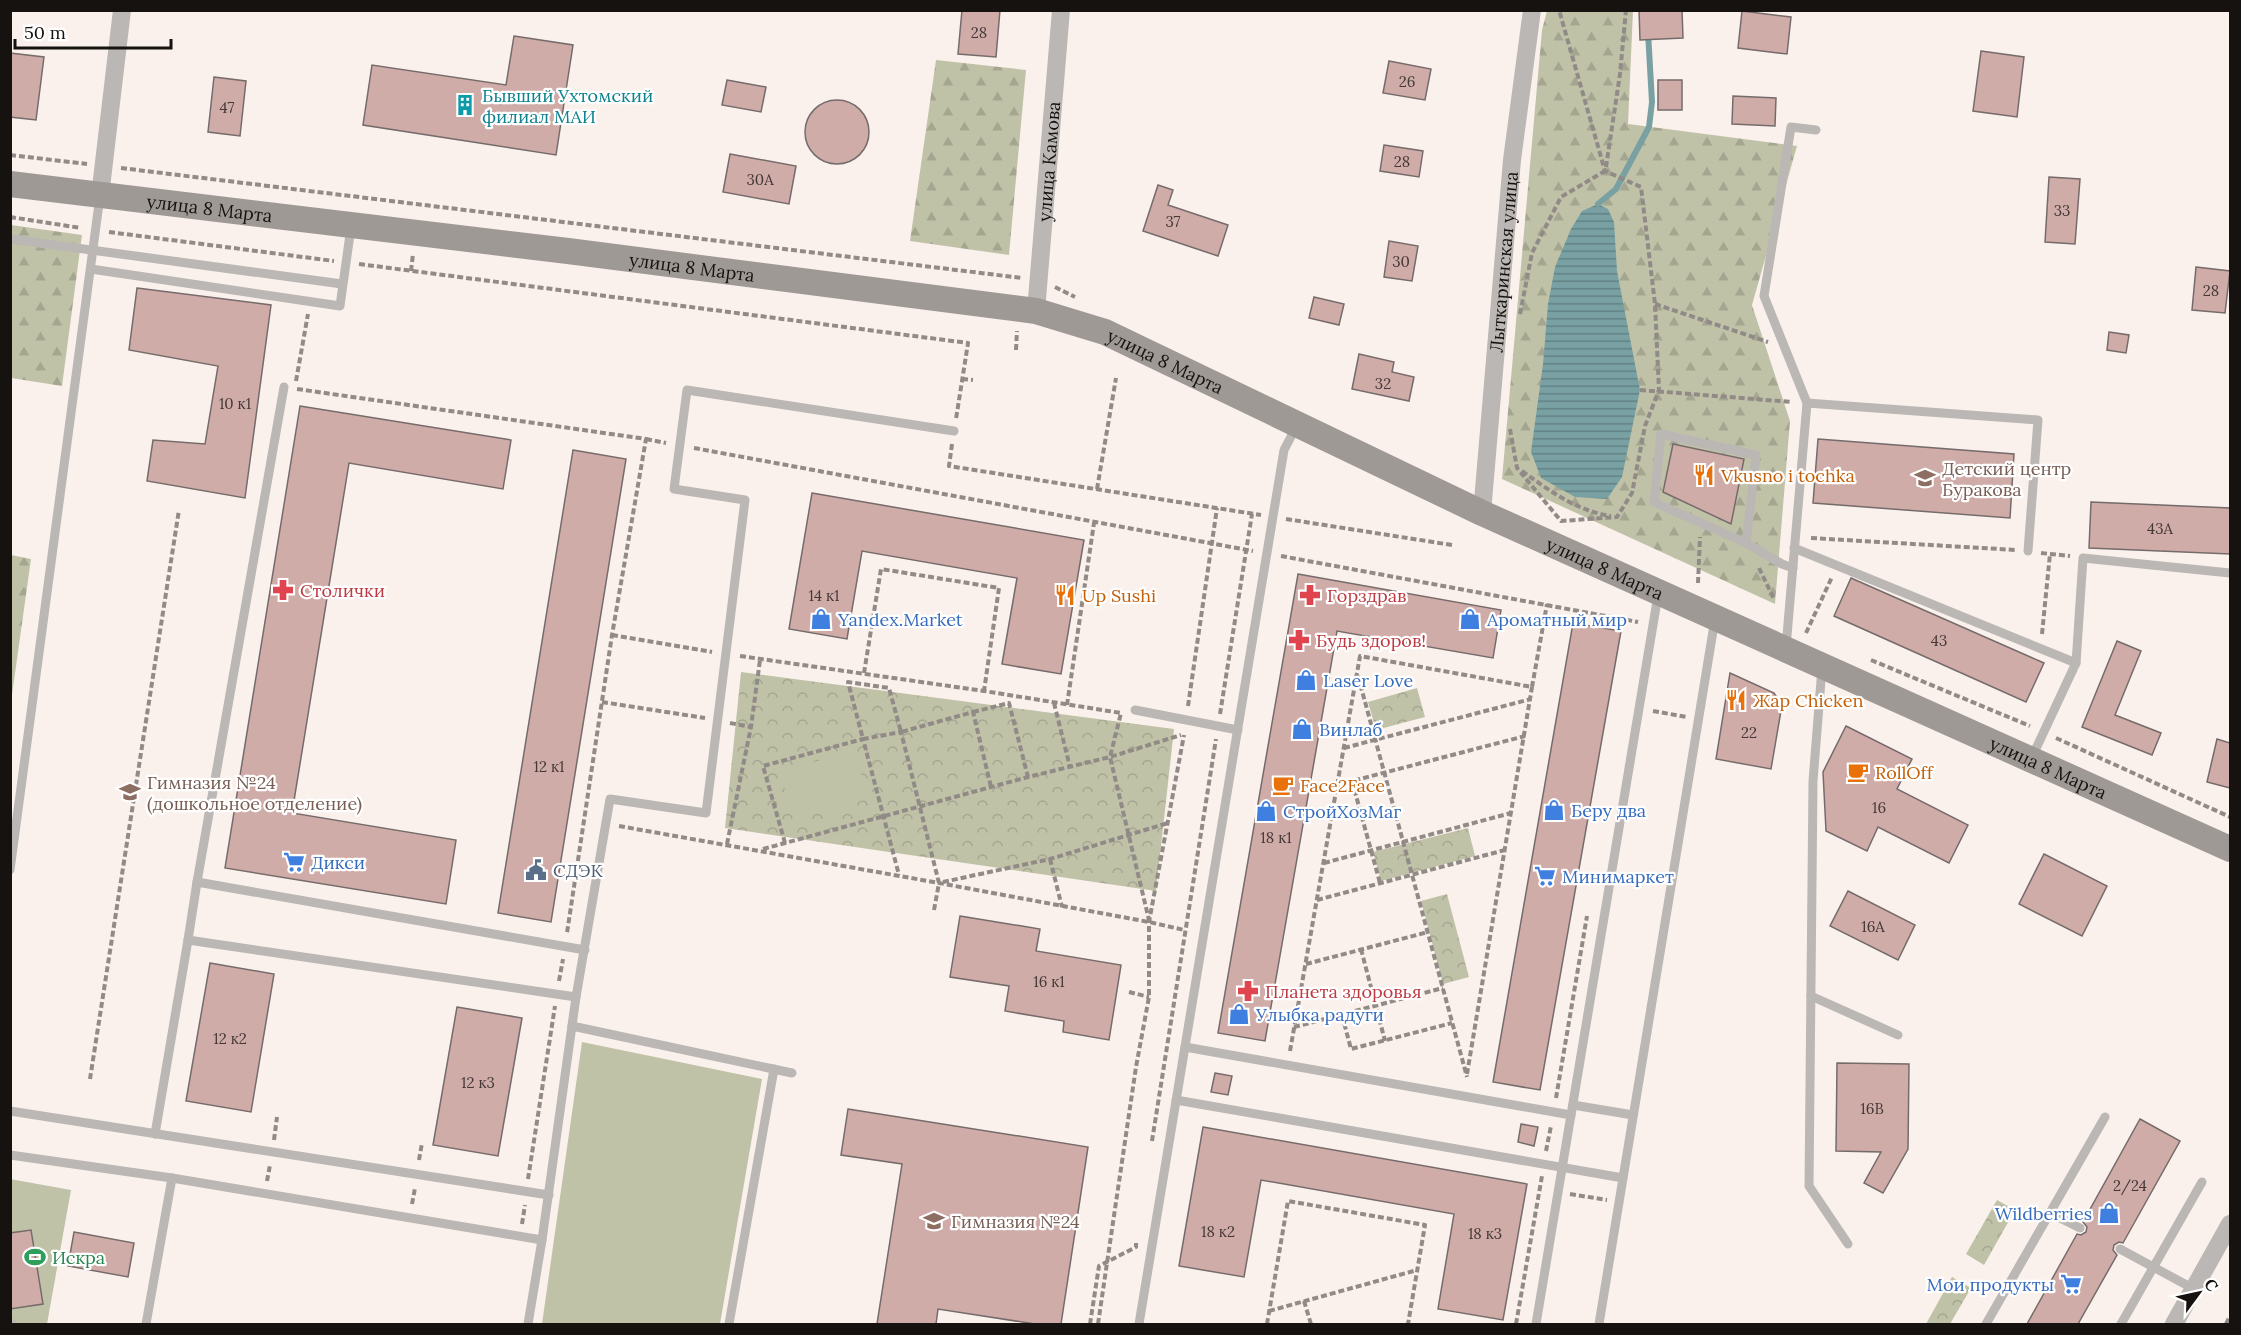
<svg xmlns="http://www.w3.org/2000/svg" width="2241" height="1335" font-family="Lora,serif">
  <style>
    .forest { fill: url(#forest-firs) }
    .park { fill: url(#park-crowns) }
    .pitch { fill: #c0c2a8 }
    .water { fill: url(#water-rules) }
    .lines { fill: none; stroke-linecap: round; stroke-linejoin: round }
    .stream { stroke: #79a1a4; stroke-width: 6 }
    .building { fill: #d0aca9; stroke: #756b6a; stroke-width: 1.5 }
    .path { stroke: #918a87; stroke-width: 4; stroke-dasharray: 6 3; stroke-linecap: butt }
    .lane { stroke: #bbb7b4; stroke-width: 9 }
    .street { stroke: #bbb7b4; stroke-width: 18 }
    .secondary { stroke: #9f9996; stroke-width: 26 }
    .labels { text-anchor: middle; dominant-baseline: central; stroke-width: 4.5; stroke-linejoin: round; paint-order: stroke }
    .number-label { font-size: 15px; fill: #443836 }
    .culture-label { font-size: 18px; fill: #0d838f; stroke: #fff; text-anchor: start }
    .street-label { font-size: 18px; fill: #151210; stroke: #fff }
    .education-label { font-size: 18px; fill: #785e54; stroke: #fff; text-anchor: start }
    .food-label { font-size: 18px; fill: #c56008; stroke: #fff; text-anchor: start }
    .health-label { font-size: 18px; fill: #be3a42; stroke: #fff; text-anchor: start }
    .shop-label { font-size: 18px; fill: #366cbe; stroke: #fff; text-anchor: start }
    .service-label { font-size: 18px; fill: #4e5e75; stroke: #fff; text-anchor: start }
    .leisure-label { font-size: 18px; fill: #27864d; stroke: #fff; text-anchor: start }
  </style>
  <defs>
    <pattern id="forest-firs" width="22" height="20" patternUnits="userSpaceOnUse" patternTransform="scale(1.5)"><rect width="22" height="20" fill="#c0c2a8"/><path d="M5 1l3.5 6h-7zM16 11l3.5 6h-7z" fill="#a4a690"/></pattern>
    <pattern id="park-crowns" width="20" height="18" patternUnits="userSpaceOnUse" patternTransform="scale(1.5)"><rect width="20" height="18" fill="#c0c2a8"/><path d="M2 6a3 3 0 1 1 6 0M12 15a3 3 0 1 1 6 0" fill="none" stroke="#a4a690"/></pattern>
    <pattern id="water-rules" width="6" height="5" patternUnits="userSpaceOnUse" patternTransform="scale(1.5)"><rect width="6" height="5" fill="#79a1a4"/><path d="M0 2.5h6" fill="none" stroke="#628284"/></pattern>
  </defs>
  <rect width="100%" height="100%" fill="#fbf1ec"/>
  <g class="forest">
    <polygon points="1547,11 1633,11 1628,124 1797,146 1752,305 1790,421 1775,604 1502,479 1542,30"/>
    <polygon points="936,60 1026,70 1009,255 910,241"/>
    <polygon points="11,225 82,235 62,386 11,378"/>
    <polygon points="11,555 31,559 11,702 10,555"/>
  </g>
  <g class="park">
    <polygon points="741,672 1174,729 1156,891 725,828"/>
    <polygon points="1417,688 1425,717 1376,730 1368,702"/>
    <polygon points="1468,828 1475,856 1381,881 1373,852"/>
    <polygon points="1447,894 1469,977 1443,984 1421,901"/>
    <polygon points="1997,1200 2015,1210 1984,1265 1966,1254"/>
    <polygon points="1952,1277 1971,1288 1950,1324 1926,1324"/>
  </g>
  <g class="pitch">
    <polygon points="855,751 868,799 793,819 780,771"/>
    <polygon points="582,1042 762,1079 720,1324 542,1324"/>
    <polygon points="10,1179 71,1190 47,1324 11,1324"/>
  </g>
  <polygon class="water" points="1598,204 1608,209 1614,222 1617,271 1640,390 1622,477 1607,499 1575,497 1541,478 1531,452 1543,364 1548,304 1555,267 1571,229 1582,211"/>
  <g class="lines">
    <polyline class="stream" points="1598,204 1616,189 1649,127 1652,102 1648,32"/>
  </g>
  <g class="building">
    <polygon points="962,10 1000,10 996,57 958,54"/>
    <polygon points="1639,10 1682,10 1683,38 1640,40"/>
    <polygon points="1742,11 1791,17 1787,54 1738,48"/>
    <polygon points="514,36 573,45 556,155 363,125 372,65 506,85"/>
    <polygon points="1981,51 2024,57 2017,117 1973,111"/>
    <polygon points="10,53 44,57 36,120 10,117"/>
    <polygon points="1389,61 1431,69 1425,100 1383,93"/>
    <polygon points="214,77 246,81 240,136 208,132"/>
    <polygon points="727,80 766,87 761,112 722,105"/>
    <rect x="1658" y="80" width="24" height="30"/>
    <polygon points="1733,96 1776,98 1775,126 1732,124"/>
    <circle cx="837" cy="132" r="32"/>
    <polygon points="1384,145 1423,151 1419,177 1380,171"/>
    <polygon points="730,154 796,166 789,204 723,192"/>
    <polygon points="2049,177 2080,179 2075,244 2045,242"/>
    <polygon points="1158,185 1173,190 1168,205 1228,225 1218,256 1143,231"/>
    <polygon points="1389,241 1418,246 1412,281 1384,277"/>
    <polygon points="2196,267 2230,271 2225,313 2192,310"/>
    <polygon points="137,288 271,305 245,498 147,481 153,440 205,444 218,366 129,350"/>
    <polygon points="1314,297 1344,304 1339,325 1309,318"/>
    <polygon points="2109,332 2129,335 2126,353 2107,350"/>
    <polygon points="1359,354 1394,362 1392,372 1414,377 1409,401 1352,389"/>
    <polygon points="300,406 511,440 503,489 349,463 292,813 456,840 446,904 225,868"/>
    <polygon points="1818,439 2014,454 2010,518 1813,503"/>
    <polygon points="1673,444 1744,459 1731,524 1663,492"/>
    <polygon points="573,450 626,459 551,922 498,913"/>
    <polygon points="812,493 1084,540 1061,674 1002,664 1017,578 862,551 847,639 789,629"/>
    <polygon points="2091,502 2230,508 2230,554 2089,548"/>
    <polygon points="1298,574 1501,610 1493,658 1337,631 1265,1041 1218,1033"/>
    <polygon points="1851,578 2044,663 2026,702 1834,616"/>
    <polygon points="1573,623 1621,631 1540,1090 1493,1082"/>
    <polygon points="2117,641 2141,651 2115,715 2161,733 2152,755 2082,727"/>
    <polygon points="1730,673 1774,693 1782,705 1771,769 1716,759"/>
    <polygon points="1846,726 1912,759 1897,789 1968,825 1949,863 1878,827 1867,851 1826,831 1823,772"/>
    <polygon points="2217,739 2230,743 2230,788 2207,782"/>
    <polygon points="2044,854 2107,886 2082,936 2019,904"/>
    <polygon points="1848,891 1915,925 1898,960 1830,926"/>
    <polygon points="960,916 1040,929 1036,951 1121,965 1109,1040 1063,1032 1064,1021 1005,1011 1009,986 950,977"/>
    <polygon points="210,963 274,974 251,1112 186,1101"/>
    <polygon points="457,1007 522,1018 498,1156 433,1145"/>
    <polygon points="1837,1063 1909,1064 1908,1149 1883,1193 1864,1183 1881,1152 1836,1151"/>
    <polygon points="1215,1073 1232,1076 1228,1095 1211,1092"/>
    <polygon points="848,1109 1088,1147 1061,1324 1035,1324 938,1309 936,1324 877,1324 902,1164 841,1155"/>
    <polygon points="2140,1119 2180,1141 2123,1243 2119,1242 2114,1245 2113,1250 2117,1255 2078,1324 2027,1324 2077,1234 2081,1235 2086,1232 2087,1227 2083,1222"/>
    <polygon points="1521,1124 1538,1127 1534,1146 1518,1142"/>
    <polygon points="1203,1127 1527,1184 1503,1320 1438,1309 1454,1214 1261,1180 1244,1277 1179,1266"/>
    <polygon points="31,1230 43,1304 10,1309 10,1233"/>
    <polygon points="74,1232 134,1243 128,1277 68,1266"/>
  </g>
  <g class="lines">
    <g class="path">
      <polyline points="10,155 87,164"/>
      <polyline points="1606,167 1620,74 1626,10"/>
      <polyline points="121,168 1022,278"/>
      <polyline points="10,217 81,228"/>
      <polyline points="109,232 334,261"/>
      <polyline points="359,264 968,343 956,419"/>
      <polyline points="411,271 413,254"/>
      <polyline points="1055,287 1075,297"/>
      <polyline points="1655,304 1768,342"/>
      <polyline points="1520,314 1532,253 1561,197 1605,171"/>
      <polyline points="1016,350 1017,331"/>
      <polyline points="962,379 973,380"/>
      <polyline points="296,381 308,314"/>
      <polyline points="297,389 646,439 612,635 567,933"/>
      <polyline points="1640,390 1792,402"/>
      <polyline points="1510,429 1517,468 1561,521 1617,517 1632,493 1645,426 1659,390 1655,304 1641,187 1605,171 1559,10"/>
      <polyline points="646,439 666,443"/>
      <polyline points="952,444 949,466 1261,515"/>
      <polyline points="694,448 1253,551"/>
      <path d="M1522 471C1550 491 1577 511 1611 516"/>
      <polyline points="1097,489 1116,378"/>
      <polyline points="1286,519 1452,545"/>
      <polyline points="1811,538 2016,550"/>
      <polyline points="2041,553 2070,556"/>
      <polyline points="1281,556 1638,622"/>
      <polyline points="1759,568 1774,599"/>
      <polyline points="1698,583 1700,537"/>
      <polyline points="1806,633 1832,577"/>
      <polyline points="2042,634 2050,554"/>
      <polyline points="612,635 712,652"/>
      <polyline points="740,656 984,691 1121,713 1110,757 1149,920"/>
      <polyline points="1871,660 2030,726"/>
      <polyline points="864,673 881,569 999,588 984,691"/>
      <polyline points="1358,676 1467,1077"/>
      <polyline points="602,702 705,718"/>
      <polyline points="1054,703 1070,767"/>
      <polyline points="1067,705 1094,523"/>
      <polyline points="1188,706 1217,508"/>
      <polyline points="1653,711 1687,717"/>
      <polyline points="973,712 1009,703 1028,777"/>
      <polyline points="1220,714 1252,514"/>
      <polyline points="730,723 751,727"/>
      <polyline points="2056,738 2230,817"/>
      <polyline points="1344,748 1531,699"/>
      <polyline points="1352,781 1380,883"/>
      <polyline points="1337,785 1525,736"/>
      <polyline points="619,826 939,883 1149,922 1184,930"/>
      <polyline points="785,843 763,766 863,739 899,875"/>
      <polyline points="727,844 751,727 760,660"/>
      <polyline points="763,849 1028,777 1110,757 1181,735"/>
      <polyline points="1050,859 1062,907"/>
      <polyline points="1324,863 1511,813"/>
      <polyline points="943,882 1050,859 1168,823"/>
      <polyline points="1317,900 1505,850"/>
      <polyline points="934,910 939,883 901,732 863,739 848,682 889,688 901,732 973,712 991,787"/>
      <polyline points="1361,949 1385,1041"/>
      <polyline points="1306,964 1428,932"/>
      <polyline points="559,981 563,959"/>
      <polyline points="1129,992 1149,997"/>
      <polyline points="1342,1015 1351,1049 1452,1023"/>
      <polyline points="1294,1027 1443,988"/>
      <polyline points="1290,1051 1360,656 1532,687 1547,604"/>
      <polyline points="1467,1074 1532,687"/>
      <polyline points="90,1079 179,510"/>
      <polyline points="1556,1098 1587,916"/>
      <polyline points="274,1140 277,1117"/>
      <polyline points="1152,1141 1216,739"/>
      <polyline points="1546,1151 1551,1126"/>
      <polyline points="419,1160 422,1143"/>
      <polyline points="528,1179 555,1006"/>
      <polyline points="267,1181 270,1165"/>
      <polyline points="1570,1194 1607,1200"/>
      <polyline points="412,1204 415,1188"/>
      <polyline points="522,1224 525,1205"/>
      <polyline points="1304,1301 1311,1324"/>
      <polyline points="1269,1311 1417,1270"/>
      <polyline points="1090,1324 1099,1266 1136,1247 1136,1243"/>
      <polyline points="1098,1324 1136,1067 1149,997 1149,922 1184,735"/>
      <polyline points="1267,1324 1288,1201 1425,1225 1408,1324"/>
      <polyline points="1516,1324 1542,1176"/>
      <polyline points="2226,1324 2230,1316"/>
    </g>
    <g class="lane">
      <polyline points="10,239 342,284"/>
      <polyline points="91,269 340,306 351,227"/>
      <polyline points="1807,403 1764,296 1791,127 1816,130"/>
      <polyline points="1746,543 1756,455 1661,434 1654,502 1746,543 1782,564 1793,568"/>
      <polyline points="1794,548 2076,663"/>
      <polyline points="1786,647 1807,403 2038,420 2028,551"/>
      <polyline points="1822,668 1813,781 1809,1186 1848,1244"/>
      <polyline points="1135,710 1238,730"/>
      <polyline points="2032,757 2076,663 2083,558 2230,573"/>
      <polyline points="10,870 100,196"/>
      <polyline points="197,882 284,387"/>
      <polyline points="188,940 197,882 585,950"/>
      <polyline points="1811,996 1898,1035"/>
      <polyline points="572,1026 792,1073"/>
      <polyline points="1185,1047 1571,1115"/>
      <polyline points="1176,1100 1623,1178"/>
      <polyline points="1573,1105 1633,1115"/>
      <polyline points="10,1111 549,1195"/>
      <polyline points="155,1134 188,940 576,997"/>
      <polyline points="10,1155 172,1178 146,1324"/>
      <polyline points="172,1178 542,1240 576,997 610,799 706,813 745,500 674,489 687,390 954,431"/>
      <polyline points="2050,1213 2080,1228"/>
      <polyline points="2120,1249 2194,1289"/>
      <polyline points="10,1322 13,1324"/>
      <polyline points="528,1324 542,1240"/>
      <polyline points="729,1324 774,1069"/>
      <polyline points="1139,1324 1284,450 1296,427"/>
      <polyline points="1536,1324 1658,595"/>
      <polyline points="1599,1324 1715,619"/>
      <polyline points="1986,1324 2105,1117"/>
      <polyline points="2121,1324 2202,1182"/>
    </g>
    <g class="street">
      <polyline points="100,196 122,10"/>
      <path id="s1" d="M1036 311 1061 10"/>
      <path id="s2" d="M1482 513 1512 160 1532 10"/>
      <polyline points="2174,1324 2230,1224"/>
    </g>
    <path class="secondary" id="s3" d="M10 184 568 251 1036 311 1105 332 1482 513 2230 849"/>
  </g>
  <defs>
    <symbol id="building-bare" viewBox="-9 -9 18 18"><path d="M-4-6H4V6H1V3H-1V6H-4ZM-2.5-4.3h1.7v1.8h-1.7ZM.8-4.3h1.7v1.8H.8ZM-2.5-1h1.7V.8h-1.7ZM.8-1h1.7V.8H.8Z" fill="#0f9aa8" stroke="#fff" stroke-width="2.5" paint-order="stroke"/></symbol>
    <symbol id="restaurant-bare" viewBox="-9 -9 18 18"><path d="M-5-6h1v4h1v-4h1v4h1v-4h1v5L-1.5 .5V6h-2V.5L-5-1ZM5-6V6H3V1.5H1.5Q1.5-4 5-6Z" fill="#e8710a" stroke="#fff" stroke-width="2.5" paint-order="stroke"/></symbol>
    <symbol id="school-bare" viewBox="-9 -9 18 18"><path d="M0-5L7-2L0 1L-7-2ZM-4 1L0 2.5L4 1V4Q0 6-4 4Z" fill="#8d6e63" stroke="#fff" stroke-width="2.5" paint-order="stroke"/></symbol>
    <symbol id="pharmacy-bare" viewBox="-9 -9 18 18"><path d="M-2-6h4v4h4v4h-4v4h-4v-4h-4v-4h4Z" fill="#e0444e" stroke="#fff" stroke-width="2.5" paint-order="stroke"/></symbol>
    <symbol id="shop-bare" viewBox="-9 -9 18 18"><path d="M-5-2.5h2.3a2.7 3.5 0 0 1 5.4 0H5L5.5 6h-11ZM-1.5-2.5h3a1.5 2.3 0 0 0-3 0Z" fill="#3f7fe0" stroke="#fff" stroke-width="2.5" paint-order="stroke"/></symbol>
    <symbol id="cafe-bare" viewBox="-9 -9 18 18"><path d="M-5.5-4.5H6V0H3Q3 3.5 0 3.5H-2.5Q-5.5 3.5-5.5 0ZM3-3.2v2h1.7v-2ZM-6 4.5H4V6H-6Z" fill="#e8710a" stroke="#fff" stroke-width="2.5" paint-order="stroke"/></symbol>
    <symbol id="supermarket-bare" viewBox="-9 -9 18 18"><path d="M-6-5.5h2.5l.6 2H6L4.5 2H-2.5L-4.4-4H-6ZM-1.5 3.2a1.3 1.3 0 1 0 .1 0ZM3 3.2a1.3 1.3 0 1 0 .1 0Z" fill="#3f7fe0" stroke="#fff" stroke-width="2.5" paint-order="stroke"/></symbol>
    <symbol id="civic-bare" viewBox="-9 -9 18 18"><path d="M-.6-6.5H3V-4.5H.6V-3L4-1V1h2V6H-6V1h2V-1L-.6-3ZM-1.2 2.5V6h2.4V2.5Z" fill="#5c6f8a" stroke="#fff" stroke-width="2.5" paint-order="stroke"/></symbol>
    <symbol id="stadium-bare" viewBox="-9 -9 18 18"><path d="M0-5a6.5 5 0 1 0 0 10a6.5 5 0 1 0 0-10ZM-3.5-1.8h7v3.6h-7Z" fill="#2e9e5b" stroke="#fff" stroke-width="2.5" paint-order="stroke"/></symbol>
  </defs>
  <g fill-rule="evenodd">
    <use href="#building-bare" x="450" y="90" width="30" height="30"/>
    <use href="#restaurant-bare" x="1689" y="460" width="30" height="30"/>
    <use href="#school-bare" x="1910" y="463" width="30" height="30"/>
    <use href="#pharmacy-bare" x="268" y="575" width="30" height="30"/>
    <use href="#restaurant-bare" x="1050" y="580" width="30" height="30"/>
    <use href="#pharmacy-bare" x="1295" y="580" width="30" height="30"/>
    <use href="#shop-bare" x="806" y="604" width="30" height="30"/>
    <use href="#shop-bare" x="1455" y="604" width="30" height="30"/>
    <use href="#pharmacy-bare" x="1284" y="625" width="30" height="30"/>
    <use href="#shop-bare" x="1291" y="665" width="30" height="30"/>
    <use href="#restaurant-bare" x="1721" y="685" width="30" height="30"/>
    <use href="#shop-bare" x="1287" y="714" width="30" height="30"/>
    <use href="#cafe-bare" x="1843" y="757" width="30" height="30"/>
    <use href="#cafe-bare" x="1268" y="770" width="30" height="30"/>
    <use href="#school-bare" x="115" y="777" width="30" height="30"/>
    <use href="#shop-bare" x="1539" y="795" width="30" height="30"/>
    <use href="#shop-bare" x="1251" y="796" width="30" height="30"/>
    <use href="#supermarket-bare" x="279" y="847" width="30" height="30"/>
    <use href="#civic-bare" x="521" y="855" width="30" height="30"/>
    <use href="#supermarket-bare" x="1530" y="861" width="30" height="30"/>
    <use href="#pharmacy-bare" x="1233" y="976" width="30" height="30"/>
    <use href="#shop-bare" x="1224" y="999" width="30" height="30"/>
    <use href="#shop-bare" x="2094" y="1198" width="30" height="30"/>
    <use href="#school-bare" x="919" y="1206" width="30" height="30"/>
    <use href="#stadium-bare" x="20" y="1242" width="30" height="30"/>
    <use href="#supermarket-bare" x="2056" y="1269" width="30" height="30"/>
  </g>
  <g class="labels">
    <g class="number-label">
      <text x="979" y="32">28</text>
      <text x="1407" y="81">26</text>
      <text x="227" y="107">47</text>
      <text x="1402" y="161">28</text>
      <text x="760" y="179">30А</text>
      <text x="2062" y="210">33</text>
      <text x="1173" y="221">37</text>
      <text x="1401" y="261">30</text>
      <text x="2211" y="290">28</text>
      <text x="1383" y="383">32</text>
      <text x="235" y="403">10 к1</text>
      <text x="2160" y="528">43А</text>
      <text x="824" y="595">14 к1</text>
      <text x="1939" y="640">43</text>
      <text x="1749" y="732">22</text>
      <text x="549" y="766">12 к1</text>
      <text x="1879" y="807">16</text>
      <text x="1276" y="837">18 к1</text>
      <text x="1873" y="926">16А</text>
      <text x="1049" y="981">16 к1</text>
      <text x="230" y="1038">12 к2</text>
      <text x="478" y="1082">12 к3</text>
      <text x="1872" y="1108">16В</text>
      <text x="2130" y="1185">2/24</text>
      <text x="1218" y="1231">18 к2</text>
      <text x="1485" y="1233">18 к3</text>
    </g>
    <g class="culture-label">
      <text x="482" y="95">Бывший Ухтомский<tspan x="482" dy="21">филиал МАИ</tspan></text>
    </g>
    <g class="street-label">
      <text stroke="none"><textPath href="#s1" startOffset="150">улица Камова</textPath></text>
      <text stroke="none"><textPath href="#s3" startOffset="201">улица 8 Марта</textPath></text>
      <text stroke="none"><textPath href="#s2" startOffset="252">Лыткаринская улица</textPath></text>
      <text stroke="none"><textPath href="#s3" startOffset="687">улица 8 Марта</textPath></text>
      <text stroke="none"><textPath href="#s3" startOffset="1173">улица 8 Марта</textPath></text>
      <text stroke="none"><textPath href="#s3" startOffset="1659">улица 8 Марта</textPath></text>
      <text stroke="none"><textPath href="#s3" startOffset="2145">улица 8 Марта</textPath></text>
    </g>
    <g class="education-label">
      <text x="1942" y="468">Детский центр<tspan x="1942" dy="21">Буракова</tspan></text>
      <text x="147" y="782">Гимназия №24<tspan x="147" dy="21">(дошкольное отделение)</tspan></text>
      <text x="951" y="1221">Гимназия №24</text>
    </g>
    <g class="food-label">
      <text x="1721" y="475">Vkusno i tochka</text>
      <text x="1082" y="595">Up Sushi</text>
      <text x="1753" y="700">Жар Chicken</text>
      <text x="1875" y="772">RollOff</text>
      <text x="1300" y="785">Face2Face</text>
    </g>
    <g class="health-label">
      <text x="300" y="590">Столички</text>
      <text x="1327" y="595">Горздрав</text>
      <text x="1316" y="640">Будь здоров!</text>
      <text x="1265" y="991">Планета здоровья</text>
    </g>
    <g class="shop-label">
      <text x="838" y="619">Yandex.Market</text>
      <text x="1487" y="619">Ароматный мир</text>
      <text x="1323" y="680">Laser Love</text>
      <text x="1319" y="729">Винлаб</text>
      <text x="1571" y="810">Беру два</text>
      <text x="1283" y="811">СтройХозМаг</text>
      <text x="311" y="862">Дикси</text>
      <text x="1562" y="876">Минимаркет</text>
      <text x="1256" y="1014">Улыбка радуги</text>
      <text x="2092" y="1213" text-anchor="end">Wildberries</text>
      <text x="2054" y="1284" text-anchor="end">Мои продукты</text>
    </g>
    <g class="service-label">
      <text x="553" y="870">СДЭК</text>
    </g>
    <g class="leisure-label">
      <text x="52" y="1257">Искра</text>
    </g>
  </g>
  <rect width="2241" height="1335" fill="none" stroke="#151210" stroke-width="24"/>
  <g transform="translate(2199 1293) rotate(57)" stroke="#ffffff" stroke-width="4.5" paint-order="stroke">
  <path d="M0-4.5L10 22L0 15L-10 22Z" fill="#151210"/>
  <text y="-9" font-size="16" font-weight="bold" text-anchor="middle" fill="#151210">С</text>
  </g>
  <path d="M15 39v9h156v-9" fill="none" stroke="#151210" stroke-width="3"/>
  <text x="24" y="39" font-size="18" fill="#151210" stroke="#ffffff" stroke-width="4.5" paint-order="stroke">50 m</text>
</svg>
